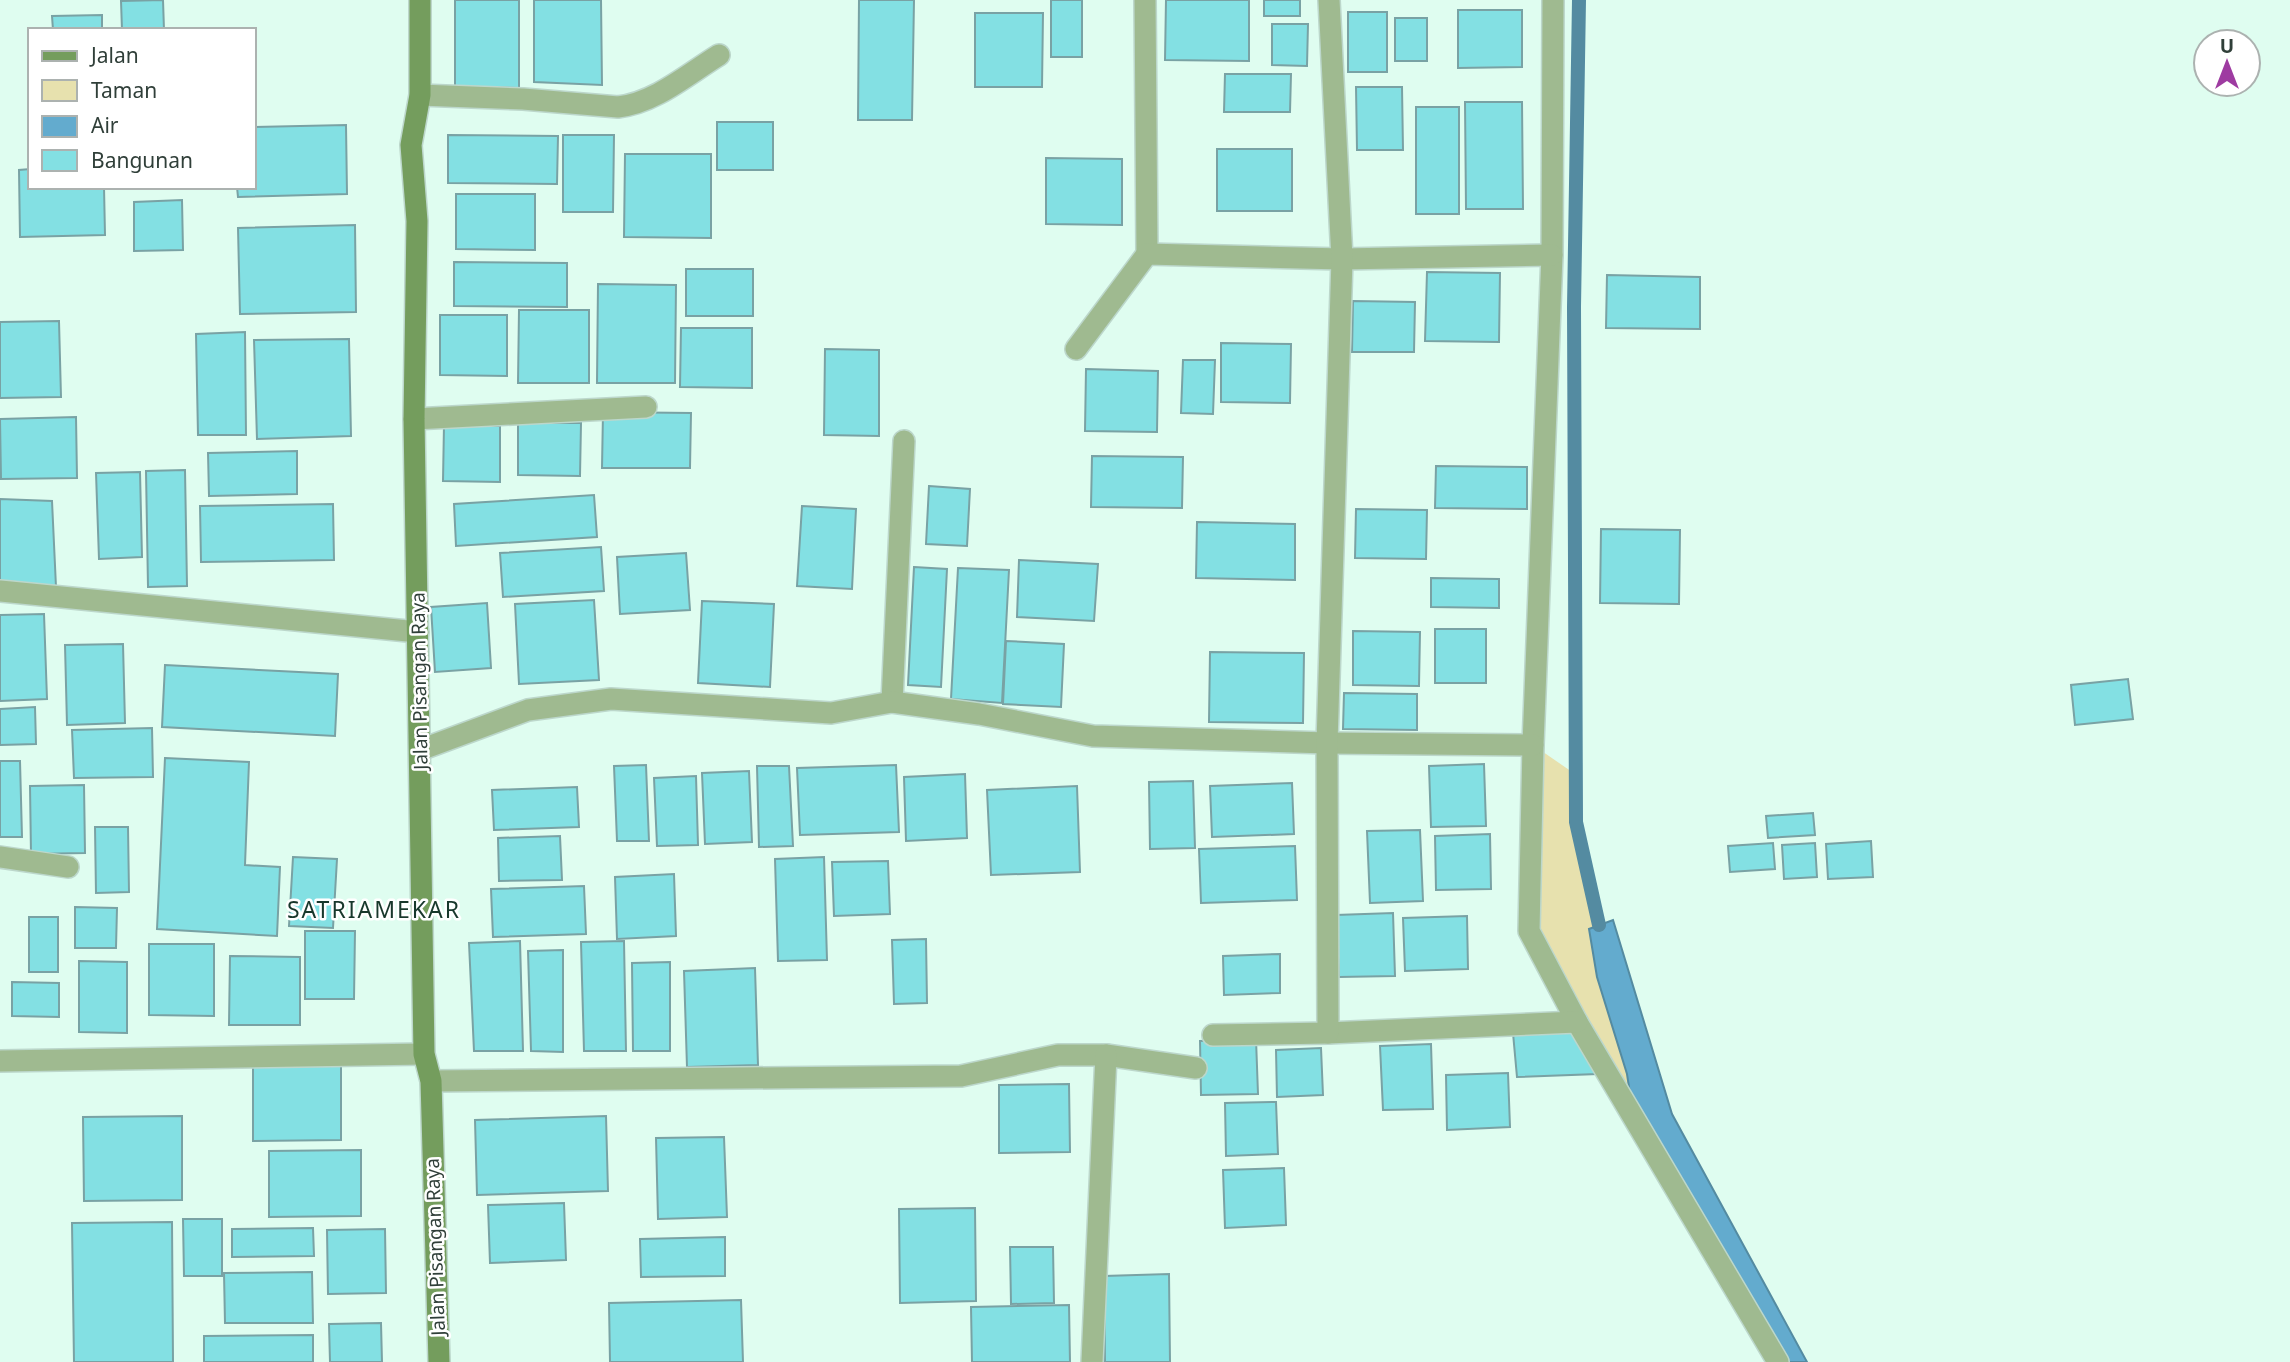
<svg xmlns="http://www.w3.org/2000/svg" width="2290" height="1362" font-family="'Noto Sans',sans-serif">
  <style>
    .green { fill: #e7e1ae }
    .water { fill: #63abce; stroke: #548ba1; stroke-width: 2 }
    .lines { fill: none; stroke-linecap: round; stroke-linejoin: round }
    .stream { stroke: #548ba1; stroke-width: 14 }
    .building { fill: #83e0e3; stroke: #79a2a4; stroke-width: 2 }
    .street-casing { stroke: #bcd7cb; stroke-width: 24 }
    .secondary-casing { stroke: #bcd7cb; stroke-width: 24 }
    .street { stroke: #9fba90; stroke-width: 21 }
    .secondary { stroke: #749d5d; stroke-width: 21 }
    .labels { text-anchor: middle; dominant-baseline: central; stroke-width: 5; stroke-linejoin: round; paint-order: stroke }
    .street-label { font-size: 19px; fill: #303f39; stroke: #fff }
    .quarter-label { font-size: 23px; letter-spacing: 2px; fill: #18382c; stroke: #fff }
  </style>
  <rect width="100%" height="100%" fill="#dffdf0"/>
  <polygon class="green" points="1533,745 1575,774 1576,822 1599,925 1589,930 1597,977 1627,1074 1634,1120 1529,931"/>
  <polygon class="water" points="1613,920 1672,1114 1807,1362 1778,1362 1634,1120 1627,1074 1597,977 1589,929"/>
  <g class="lines">
    <polyline class="stream" points="1579,0 1574,307 1576,822 1599,925"/>
  </g>
  <g class="building">
    <polygon points="163,0 164,30 122,30 121,1"/>
    <polygon points="455,0 519,0 519,88 455,87"/>
    <polygon points="534,0 601,0 602,85 534,82"/>
    <polygon points="859,0 914,0 912,120 858,120"/>
    <rect x="1051" y="0" width="31" height="57"/>
    <polygon points="1166,0 1249,0 1249,61 1165,60"/>
    <rect x="1264" y="0" width="36" height="16"/>
    <polygon points="1458,10 1522,10 1522,67 1458,68"/>
    <rect x="1348" y="12" width="39" height="60"/>
    <polygon points="975,13 1043,13 1042,87 975,87"/>
    <polygon points="102,15 102,30 53,30 52,16"/>
    <rect x="1395" y="18" width="32" height="43"/>
    <polygon points="1272,24 1308,24 1307,66 1272,65"/>
    <polygon points="1225,74 1291,74 1290,112 1224,112"/>
    <polygon points="1356,87 1402,87 1403,150 1357,150"/>
    <polygon points="1465,102 1522,102 1523,209 1466,209"/>
    <rect x="1416" y="107" width="43" height="107"/>
    <rect x="717" y="122" width="56" height="48"/>
    <polygon points="346,125 347,194 238,197 237,187 254,187 254,127"/>
    <polygon points="448,135 558,136 557,184 448,183"/>
    <polygon points="563,135 614,135 613,212 563,212"/>
    <rect x="1217" y="149" width="75" height="62"/>
    <polygon points="625,154 711,154 711,238 624,237"/>
    <polygon points="1046,158 1122,159 1122,225 1046,224"/>
    <polygon points="30,169 30,187 104,187 105,235 20,237 19,170"/>
    <polygon points="456,194 535,194 535,250 456,249"/>
    <polygon points="182,200 183,250 134,251 134,202"/>
    <polygon points="355,225 356,312 240,314 238,228"/>
    <polygon points="454,262 567,263 567,307 454,306"/>
    <rect x="686" y="269" width="67" height="47"/>
    <polygon points="1427,272 1500,273 1499,342 1425,341"/>
    <polygon points="1607,275 1700,277 1700,329 1606,328"/>
    <polygon points="598,284 676,285 675,383 597,383"/>
    <polygon points="1353,301 1415,302 1414,352 1352,352"/>
    <polygon points="519,310 589,310 589,383 518,383"/>
    <polygon points="440,315 507,315 507,376 440,375"/>
    <polygon points="59,321 61,397 0,398 0,322"/>
    <polygon points="681,328 752,328 752,388 680,387"/>
    <polygon points="245,332 246,435 198,435 196,334"/>
    <polygon points="349,339 351,436 257,439 254,340"/>
    <polygon points="1221,343 1291,344 1290,403 1221,402"/>
    <polygon points="825,349 879,350 879,436 824,435"/>
    <polygon points="1183,360 1215,360 1213,414 1181,413"/>
    <polygon points="1086,369 1158,371 1157,432 1085,431"/>
    <polygon points="603,412 691,413 690,468 602,468"/>
    <polygon points="76,417 77,478 1,479 0,419"/>
    <polygon points="518,423 581,423 580,476 518,475"/>
    <polygon points="444,425 500,426 500,482 443,481"/>
    <polygon points="297,451 297,494 209,496 208,453"/>
    <polygon points="1092,456 1183,457 1182,508 1091,507"/>
    <polygon points="1436,466 1527,467 1527,509 1435,508"/>
    <polygon points="185,470 187,586 148,587 146,471"/>
    <polygon points="140,472 142,557 99,559 96,473"/>
    <polygon points="929,486 970,489 967,546 926,544"/>
    <polygon points="594,495 597,537 456,546 454,504"/>
    <polygon points="0,499 52,501 56,587 0,583"/>
    <polygon points="333,504 334,560 201,562 200,506"/>
    <polygon points="802,506 856,509 852,589 797,586"/>
    <polygon points="1356,509 1427,510 1426,559 1355,558"/>
    <polygon points="1197,522 1295,524 1295,580 1196,578"/>
    <polygon points="1601,529 1680,530 1679,604 1600,603"/>
    <polygon points="601,547 604,591 503,597 500,553"/>
    <polygon points="686,553 690,610 620,614 617,557"/>
    <polygon points="1019,560 1098,564 1094,621 1017,617"/>
    <polygon points="914,567 947,569 941,687 908,685"/>
    <polygon points="958,568 1009,570 1002,703 951,699"/>
    <polygon points="1431,578 1499,579 1499,608 1431,607"/>
    <polygon points="594,600 599,680 519,684 515,604"/>
    <polygon points="702,601 774,604 770,687 698,683"/>
    <polygon points="487,603 491,668 435,672 431,607"/>
    <polygon points="44,614 47,699 0,701 0,615"/>
    <rect x="1435" y="629" width="51" height="54"/>
    <polygon points="1353,631 1420,632 1419,686 1353,685"/>
    <polygon points="1006,641 1064,644 1061,707 1003,704"/>
    <polygon points="123,644 125,723 67,725 65,645"/>
    <polygon points="1210,652 1304,653 1303,723 1209,722"/>
    <polygon points="165,665 338,674 335,736 162,727"/>
    <polygon points="2128,679 2133,719 2075,725 2071,685"/>
    <polygon points="1344,693 1417,694 1417,730 1343,729"/>
    <polygon points="35,707 36,744 0,745 0,709"/>
    <polygon points="152,728 153,777 74,778 72,730"/>
    <polygon points="165,758 249,762 245,865 280,867 277,936 157,929"/>
    <polygon points="0,761 20,761 22,837 0,837"/>
    <polygon points="1484,764 1486,826 1431,827 1429,766"/>
    <polygon points="646,765 649,841 617,841 614,766"/>
    <polygon points="896,765 899,832 800,835 797,768"/>
    <polygon points="757,766 789,766 793,846 759,847"/>
    <polygon points="749,771 752,842 705,844 702,773"/>
    <polygon points="965,774 967,838 906,841 904,777"/>
    <polygon points="696,776 698,845 657,846 654,778"/>
    <polygon points="1193,781 1195,848 1150,849 1149,782"/>
    <polygon points="1292,783 1294,834 1212,837 1210,786"/>
    <polygon points="84,785 85,853 31,854 30,786"/>
    <polygon points="1077,786 1080,872 991,875 987,790"/>
    <polygon points="577,787 579,827 494,830 492,790"/>
    <polygon points="1813,813 1815,835 1768,838 1766,816"/>
    <polygon points="95,827 128,827 129,892 96,893"/>
    <polygon points="1420,830 1423,901 1370,903 1367,831"/>
    <polygon points="1490,834 1491,889 1436,890 1435,836"/>
    <polygon points="560,836 562,880 499,881 498,838"/>
    <polygon points="1871,841 1873,877 1828,879 1826,844"/>
    <polygon points="1773,843 1775,869 1730,872 1728,846"/>
    <polygon points="1815,843 1817,877 1784,879 1782,845"/>
    <polygon points="1295,846 1297,900 1201,903 1199,849"/>
    <polygon points="293,857 337,859 333,928 289,926"/>
    <polygon points="824,857 827,960 778,961 775,859"/>
    <polygon points="888,861 890,914 834,916 832,862"/>
    <polygon points="674,874 676,936 617,939 615,877"/>
    <polygon points="584,886 586,934 493,937 491,889"/>
    <polygon points="75,907 117,908 116,948 75,948"/>
    <polygon points="1393,913 1395,976 1339,977 1336,915"/>
    <polygon points="1467,916 1468,969 1405,971 1403,918"/>
    <rect x="29" y="917" width="29" height="55"/>
    <polygon points="305,931 355,931 354,999 305,999"/>
    <polygon points="926,939 927,1003 894,1004 892,940"/>
    <polygon points="520,941 523,1051 474,1051 469,943"/>
    <polygon points="624,941 626,1051 584,1051 581,942"/>
    <polygon points="149,944 214,944 214,1016 149,1015"/>
    <polygon points="563,950 563,1052 531,1051 528,951"/>
    <polygon points="1280,954 1280,993 1224,995 1223,956"/>
    <polygon points="230,956 300,957 300,1025 229,1025"/>
    <polygon points="79,961 127,962 127,1033 79,1032"/>
    <polygon points="670,962 670,1051 633,1051 632,963"/>
    <polygon points="755,968 758,1065 687,1067 684,971"/>
    <polygon points="12,982 59,983 59,1017 12,1016"/>
    <polygon points="1573,1031 1597,1074 1517,1077 1513,1033"/>
    <polygon points="1256,1039 1258,1094 1201,1095 1200,1041"/>
    <polygon points="1431,1044 1433,1109 1383,1110 1380,1046"/>
    <polygon points="1321,1048 1323,1095 1277,1097 1276,1050"/>
    <polygon points="253,1063 341,1063 341,1140 253,1141"/>
    <polygon points="1508,1073 1510,1127 1447,1130 1446,1075"/>
    <polygon points="1069,1084 1070,1152 999,1153 999,1085"/>
    <polygon points="1276,1102 1278,1154 1226,1156 1225,1103"/>
    <polygon points="182,1116 182,1200 84,1201 83,1117"/>
    <polygon points="606,1116 608,1191 477,1195 475,1120"/>
    <polygon points="724,1137 727,1217 658,1219 656,1138"/>
    <polygon points="361,1150 361,1216 269,1217 269,1151"/>
    <polygon points="1284,1168 1286,1225 1225,1228 1223,1170"/>
    <polygon points="564,1203 566,1260 490,1263 488,1205"/>
    <polygon points="975,1208 976,1301 900,1303 899,1209"/>
    <polygon points="183,1219 222,1219 222,1276 184,1276"/>
    <polygon points="172,1222 173,1362 74,1362 72,1223"/>
    <polygon points="313,1228 314,1256 232,1257 232,1229"/>
    <polygon points="385,1229 386,1293 328,1294 327,1230"/>
    <polygon points="725,1237 725,1276 641,1277 640,1239"/>
    <polygon points="1010,1247 1053,1247 1054,1303 1011,1304"/>
    <polygon points="312,1272 313,1323 225,1323 224,1273"/>
    <polygon points="1169,1274 1170,1362 1105,1362 1104,1276"/>
    <polygon points="741,1300 743,1362 610,1362 609,1303"/>
    <polygon points="1069,1305 1070,1362 972,1362 971,1307"/>
    <polygon points="381,1323 382,1362 330,1362 329,1324"/>
    <polygon points="313,1335 313,1362 204,1362 204,1336"/>
  </g>
  <g class="lines">
    <defs>
      <g id="street">
        <polyline points="1145,0 1147,254"/>
        <polyline points="1553,0 1552,255 1533,745 1529,931 1577,1022 1778,1362"/>
        <path d="M420 95 523 99 618 107C655 103 688 74 719 55"/>
        <polyline points="1076,349 1147,254 1342,259 1552,255"/>
        <polyline points="414,419 646,407"/>
        <polyline points="0,591 418,632"/>
        <polyline points="892,702 904,441"/>
        <polyline points="420,750 528,710 611,699 831,713 892,702 979,714 1093,736 1327,743 1533,745"/>
        <polyline points="0,857 68,867"/>
        <polyline points="1328,1033 1577,1022"/>
        <polyline points="1213,1035 1328,1033 1327,743 1342,259 1329,0"/>
        <polyline points="0,1061 424,1054"/>
        <polyline points="431,1081 961,1076 1058,1055 1106,1055 1196,1068"/>
        <polyline points="1092,1362 1106,1055"/>
      </g>
      <polyline id="secondary" points="420,0 420,95 411,145 417,221 414,419 424,1054 431,1081 439,1362"/>
    </defs>
    <use href="#street" class="street-casing"/>
    <use href="#secondary" class="secondary-casing"/>
    <use href="#street" class="street"/>
    <use href="#secondary" class="secondary"/>
  </g>
  <g class="labels">
    <g class="street-label">
      <text transform="translate(419 681) rotate(-91)">Jalan Pisangan Raya</text>
      <text transform="translate(435 1247) rotate(-92)">Jalan Pisangan Raya</text>
    </g>
    <g class="quarter-label">
      <text x="374" y="909">SATRIAMEKAR</text>
    </g>
  </g>
  <rect x="28" y="28" width="228" height="161" fill="#ffffff" stroke="#acb2b0" stroke-width="2"/>
  <rect x="42" y="51" width="35" height="10" fill="#749d5d" stroke="#acb2b0" stroke-width="2"/>
  <text x="91" y="63" font-size="21" fill="#303f39">Jalan</text>
  <rect x="42" y="80" width="35" height="21" fill="#e7e1ae" stroke="#acb2b0" stroke-width="2"/>
  <text x="91" y="98" font-size="21" fill="#303f39">Taman</text>
  <rect x="42" y="116" width="35" height="21" fill="#63abce" stroke="#acb2b0" stroke-width="2"/>
  <text x="91" y="133" font-size="21" fill="#303f39">Air</text>
  <rect x="42" y="150" width="35" height="21" fill="#83e0e3" stroke="#acb2b0" stroke-width="2"/>
  <text x="91" y="168" font-size="21" fill="#303f39">Bangunan</text>
  <g transform="translate(2227 63)"><circle r="33" fill="#ffffff" stroke="#acb2b0" stroke-width="2"/>
  <path d="M0-5L12 26L0 18L-12 26Z" fill="#9e3ba1"/>
  <text y="-10" font-size="19" font-weight="bold" text-anchor="middle" fill="#303f39">U</text>
  </g>
</svg>
